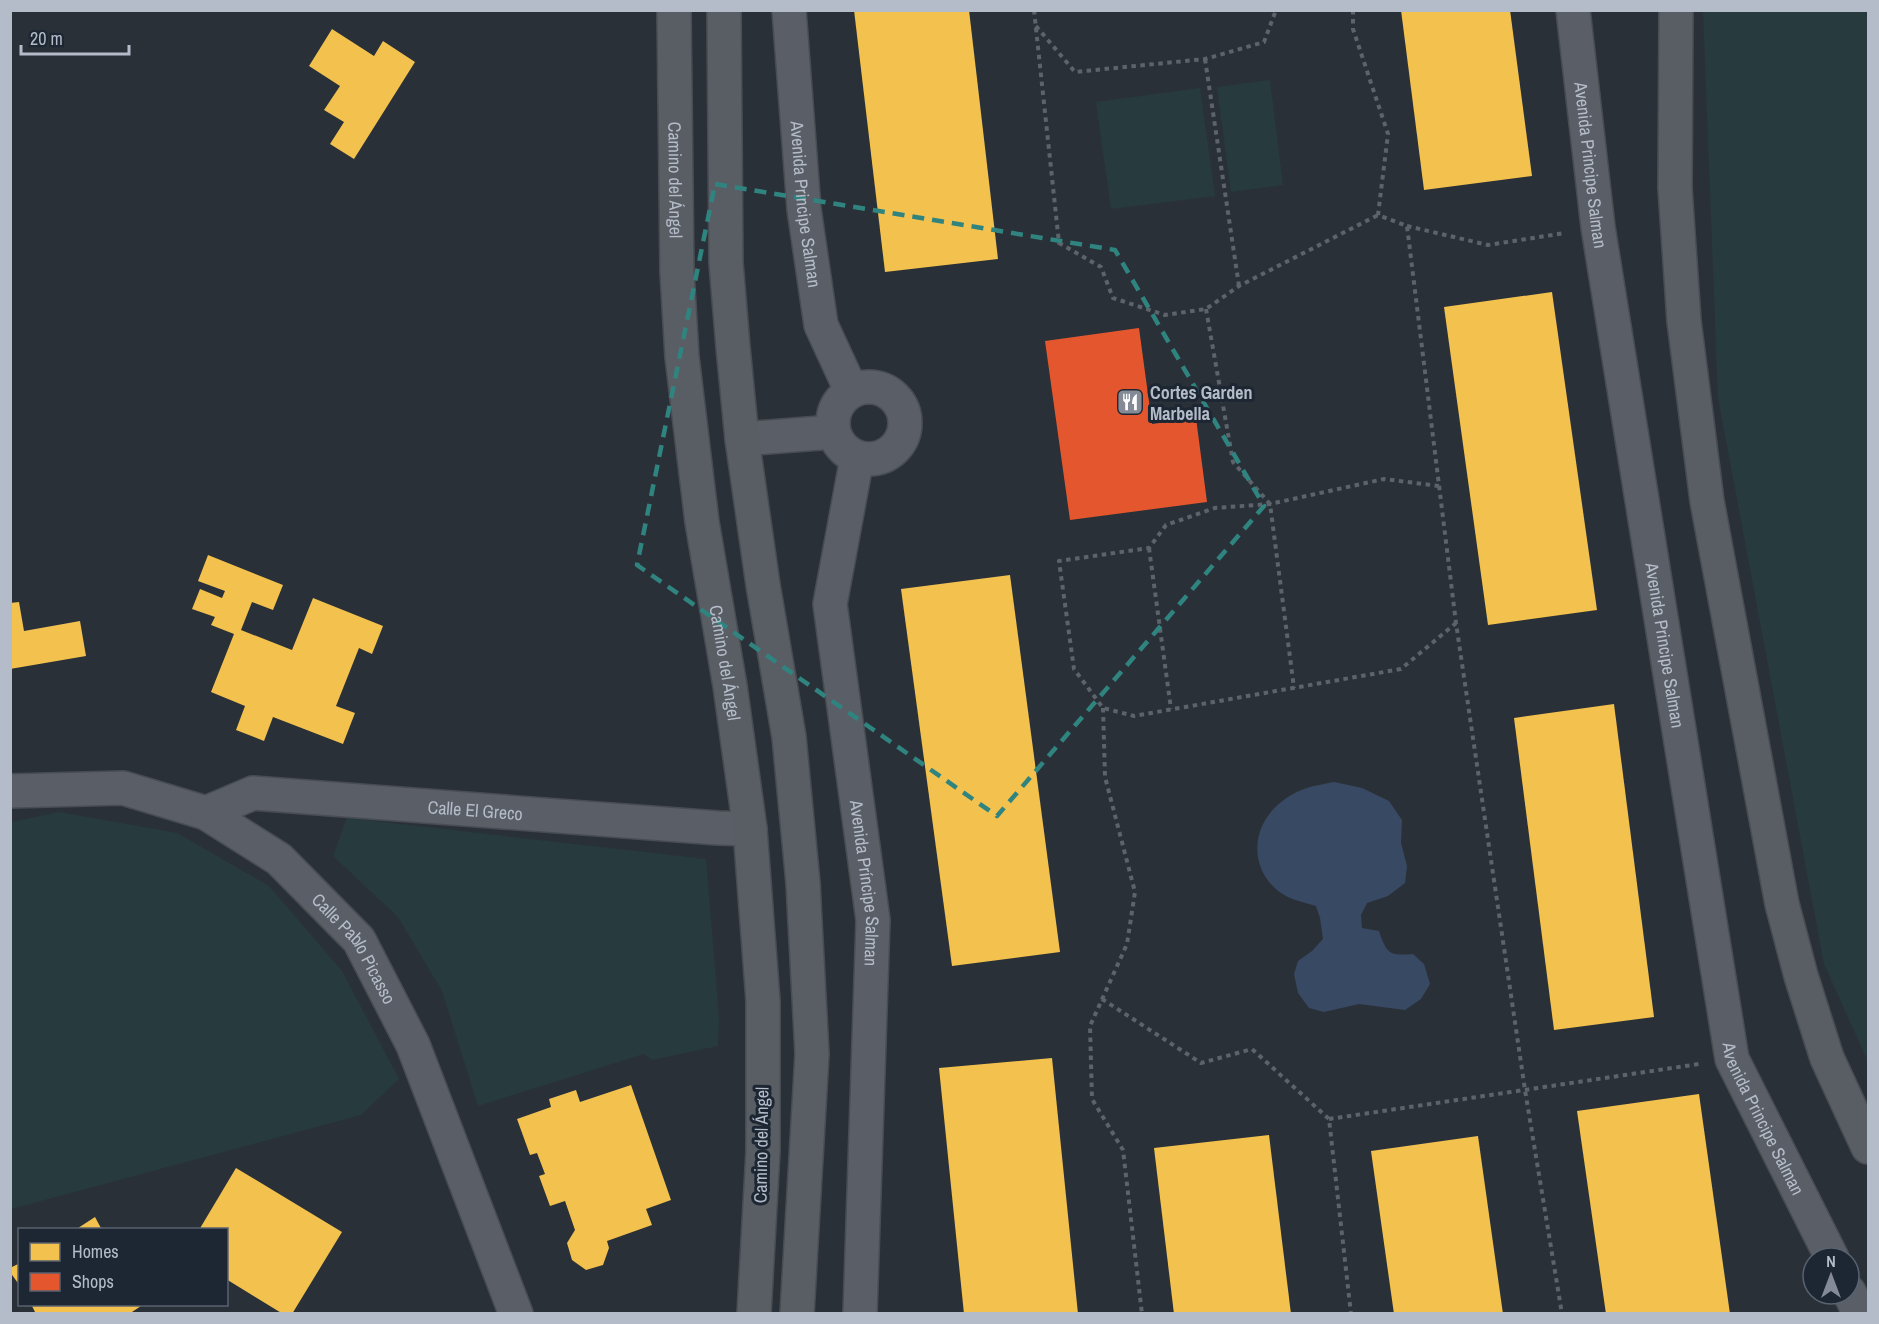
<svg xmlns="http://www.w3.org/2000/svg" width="1879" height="1324" font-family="'Archivo Narrow',sans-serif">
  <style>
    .green { fill: #273a3e }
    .water { fill: #384963 }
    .homes { fill: #f2c14e }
    .shops { fill: #e4572e }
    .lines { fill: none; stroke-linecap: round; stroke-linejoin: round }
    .street-casing { stroke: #484c53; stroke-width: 36 }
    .secondary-casing { stroke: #484c53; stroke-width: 36 }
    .path { stroke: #5d636a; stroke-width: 4; stroke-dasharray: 4.5 4.5; stroke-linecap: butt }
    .street { stroke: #5a5e66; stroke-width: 33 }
    .secondary { stroke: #595d64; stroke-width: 33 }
    .marked { fill: none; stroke: #308480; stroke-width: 4.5; stroke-dasharray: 12 8; stroke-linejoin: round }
    .labels { text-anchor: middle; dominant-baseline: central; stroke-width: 6; stroke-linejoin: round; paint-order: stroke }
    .street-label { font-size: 18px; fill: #b4bcc9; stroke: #1d2633 }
    .poi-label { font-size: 18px; font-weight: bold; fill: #b4bcc9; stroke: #1d2633; text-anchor: start }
  </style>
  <rect width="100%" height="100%" fill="#2a3038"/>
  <g class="green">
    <polygon points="1703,11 1868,11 1868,1062 1824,964 1718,398"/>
    <polygon points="1270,80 1283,185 1231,192 1217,87"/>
    <polygon points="1200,88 1215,196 1111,209 1096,102"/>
    <polygon points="59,812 177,833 269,886 342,971 399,1079 361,1115 11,1209 11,822"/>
    <polygon points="347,818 706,859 719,1017 718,1046 652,1060 644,1054 478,1106 442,991 398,917 333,856"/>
  </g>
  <path class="water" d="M1334 782 1362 788 1389 801 1402 820 1401 843 1407 866 1405 883 1388 896 1367 903 1361 915 1362 928 1379 931C1387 954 1389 956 1413 954L1424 964 1430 984 1421 999 1405 1010 1359 1004 1324 1012 1309 1008 1298 993 1294 974 1298 961 1312 951 1323 939 1320 918 1316 906C1307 903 1295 901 1286 896 1271 888 1261 874 1258 857 1253 824 1277 798 1307 788 1316 785 1325 784 1334 782Z"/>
  <g class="homes">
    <polygon points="854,10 969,10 998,259 885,272"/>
    <polygon points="1401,10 1510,10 1532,176 1424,190"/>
    <polygon points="332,29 374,56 383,41 415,62 354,159 330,144 344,122 324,110 340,86 309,66"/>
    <polygon points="1552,292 1597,610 1488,625 1444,307"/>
    <polygon points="208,555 283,585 273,610 252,602 241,630 292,650 313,598 383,626 372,654 359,648 336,706 355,713 343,744 273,717 264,741 236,730 245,706 211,692 234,634 211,625 215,617 192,609 200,589 222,598 225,591 198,581"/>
    <polygon points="1010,575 1060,952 952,966 901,589"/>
    <polygon points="19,602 24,631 80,621 86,656 10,669 10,603"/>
    <polygon points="1614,704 1654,1017 1554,1030 1514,718"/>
    <polygon points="1052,1058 1078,1314 964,1314 939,1068"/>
    <polygon points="631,1085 671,1200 646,1209 652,1225 607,1241 609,1248 603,1265 586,1270 572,1260 567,1243 575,1230 565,1201 550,1206 539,1176 545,1174 537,1153 530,1155 517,1119 551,1107 549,1099 576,1090 580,1102"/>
    <polygon points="1699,1094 1730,1314 1606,1314 1577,1111"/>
    <polygon points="1269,1135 1291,1314 1174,1314 1154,1148"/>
    <polygon points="1478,1136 1503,1314 1394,1314 1371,1151"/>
    <polygon points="236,1168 342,1232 292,1314 283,1314 226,1279 226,1230 199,1230"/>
    <polygon points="95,1217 102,1230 75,1230"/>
    <polygon points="20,1263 20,1286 10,1272 10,1268"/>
    <polygon points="31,1304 144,1304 129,1314 36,1314"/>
  </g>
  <polygon class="shops" points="1139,328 1152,424 1196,418 1207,502 1070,520 1045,341"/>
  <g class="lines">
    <defs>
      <g id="street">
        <path id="s1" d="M789 10 804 209 821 325 851 390"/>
        <path id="s2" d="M1573 10 1598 227 1732 1059 1832 1258"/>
        <circle cx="869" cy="423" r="36"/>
        <polyline points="742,439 833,432"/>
        <path id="s3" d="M857 458 830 604 873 920 860 1314"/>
        <path id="s4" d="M10 791 123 788 206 813 279 859 359 940 413 1045 516 1314"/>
        <path id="s5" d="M206 813 253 793 718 828 750 829"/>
        <polyline points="1849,1292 1860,1314"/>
      </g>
      <g id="secondary">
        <path id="s6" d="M674 10 677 272 682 357 702 522 730 686 750 829 763 1001V1151L754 1314"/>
        <polyline points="724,10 726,263 733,347 742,439 763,585 789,737 803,883 812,1054 797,1314"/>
        <polyline points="1676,10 1675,188 1684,321 1707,501 1782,904 1801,976 1827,1058 1868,1147"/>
      </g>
    </defs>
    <use href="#street" class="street-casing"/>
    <use href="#secondary" class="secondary-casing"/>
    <g class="path">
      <polyline points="1034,10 1059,243 1101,267 1113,298 1165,315 1206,309 1239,286 1378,215"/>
      <polyline points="1353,10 1353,29 1388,134 1378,215 1407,226 1456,623 1525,1090 1562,1314"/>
      <polyline points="1036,26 1075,72 1205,59 1264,42 1276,10"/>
      <polyline points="1205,59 1239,286"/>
      <polyline points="1407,226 1488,245 1565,233"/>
      <polyline points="1206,309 1233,462 1270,504 1294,688"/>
      <polyline points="1439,486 1384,479 1270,504 1215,508 1166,525 1149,548 1059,561 1074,669 1103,708 1134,716 1401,669 1456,623"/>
      <polyline points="1149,548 1171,709"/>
      <polyline points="1103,708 1105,777 1135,892 1127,944 1090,1026 1092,1099 1123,1150 1142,1314"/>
      <polyline points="1102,999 1201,1063 1252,1049 1329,1119 1351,1314"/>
      <polyline points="1329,1119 1699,1064"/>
    </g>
    <use href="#street" class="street"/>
    <use href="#secondary" class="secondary"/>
  </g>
  <path class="marked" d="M715 184 1115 250 1264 506 997 816 637 565Z"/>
  <defs>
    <symbol id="restaurant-square" viewBox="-11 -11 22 22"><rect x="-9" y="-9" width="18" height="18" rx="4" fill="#848b96" stroke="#1d2633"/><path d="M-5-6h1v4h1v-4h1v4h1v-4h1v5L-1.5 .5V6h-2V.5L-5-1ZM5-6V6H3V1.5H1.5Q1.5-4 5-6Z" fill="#fff"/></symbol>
  </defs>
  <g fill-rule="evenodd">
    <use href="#restaurant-square" x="1115" y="387" width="30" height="30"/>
  </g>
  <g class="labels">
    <g class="street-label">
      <text stroke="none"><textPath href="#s2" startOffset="156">Avenida Principe Salman</textPath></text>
      <text stroke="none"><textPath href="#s6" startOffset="170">Camino del Ángel</textPath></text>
      <text stroke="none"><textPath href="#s1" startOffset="195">Avenida Principe Salman</textPath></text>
      <text stroke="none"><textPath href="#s2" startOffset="642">Avenida Principe Salman</textPath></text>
      <text stroke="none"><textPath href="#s6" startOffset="656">Camino del Ángel</textPath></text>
      <text stroke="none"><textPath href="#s5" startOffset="274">Calle El Greco</textPath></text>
      <text stroke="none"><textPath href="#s3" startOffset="430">Avenida Príncipe Salman</textPath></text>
      <text stroke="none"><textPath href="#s4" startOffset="404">Calle Pablo Picasso</textPath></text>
      <text stroke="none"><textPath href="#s2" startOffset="1128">Avenida Principe Salman</textPath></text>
      <text transform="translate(761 1145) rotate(-89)">Camino del Ángel</text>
    </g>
    <g class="poi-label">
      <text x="1150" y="392">Cortes Garden<tspan x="1150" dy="21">Marbella</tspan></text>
    </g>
  </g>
  <rect width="1879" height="1324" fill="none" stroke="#b4bcc9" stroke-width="24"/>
  <rect x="18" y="1228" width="210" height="78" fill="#1d2633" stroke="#59626f" stroke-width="1.5"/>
  <rect x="30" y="1243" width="30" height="18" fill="#f2c14e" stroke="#59626f" stroke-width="1.5"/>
  <text x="72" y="1258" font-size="18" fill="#b4bcc9">Homes</text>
  <rect x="30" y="1273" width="30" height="18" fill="#e4572e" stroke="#59626f" stroke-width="1.5"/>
  <text x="72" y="1288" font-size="18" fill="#b4bcc9">Shops</text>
  <g transform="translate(1831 1276)"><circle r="28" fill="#1d2633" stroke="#59626f" stroke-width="1.5"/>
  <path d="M0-4.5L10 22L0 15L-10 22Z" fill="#848b96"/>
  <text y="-9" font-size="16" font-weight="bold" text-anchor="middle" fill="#b4bcc9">N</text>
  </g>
  <path d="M21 45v9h108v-9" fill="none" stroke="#b4bcc9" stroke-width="3"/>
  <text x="30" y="45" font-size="18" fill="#b4bcc9" stroke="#1d2633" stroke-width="4.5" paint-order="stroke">20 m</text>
</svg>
